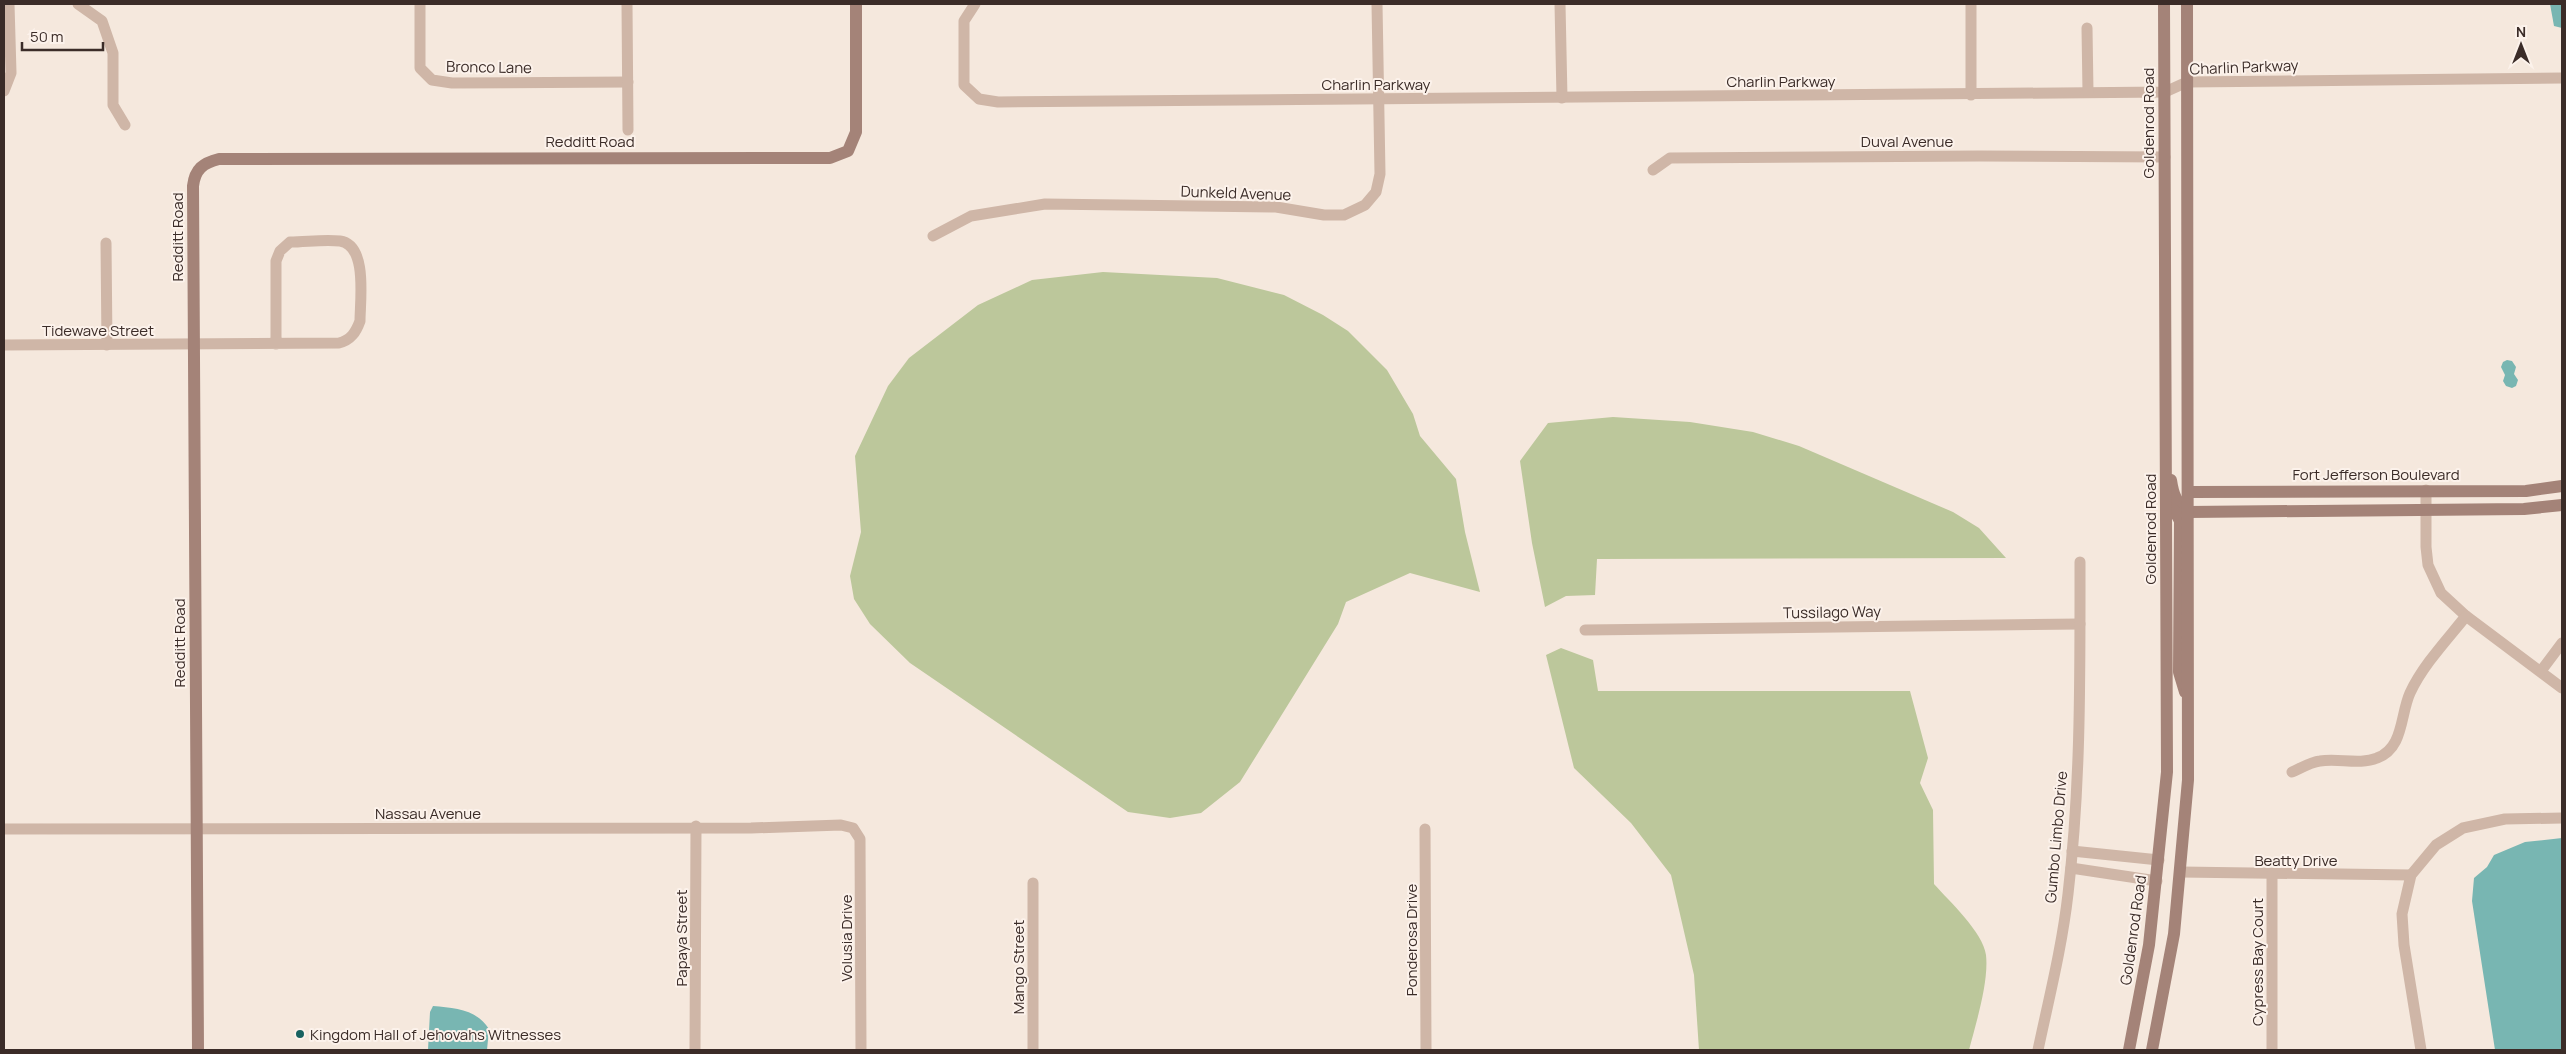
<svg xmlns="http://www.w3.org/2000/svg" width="2566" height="1054" font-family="Manrope,sans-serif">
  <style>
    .green { fill: #bcc79b }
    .water { fill: #78b6b2 }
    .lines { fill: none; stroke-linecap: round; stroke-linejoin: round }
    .street { stroke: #cfb6a7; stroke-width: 11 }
    .secondary { stroke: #a48378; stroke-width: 12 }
    .poi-dot { fill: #186260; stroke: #fcf2eb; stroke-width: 2 }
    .labels { text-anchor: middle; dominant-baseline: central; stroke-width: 4; stroke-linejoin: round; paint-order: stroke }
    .street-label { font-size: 15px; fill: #3b2c28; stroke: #fcf2eb }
    .poi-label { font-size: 15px; fill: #3b2c28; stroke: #fcf2eb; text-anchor: start }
  </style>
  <rect width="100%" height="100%" fill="#f5e8dd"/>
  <g class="green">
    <polygon points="1103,272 1217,278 1284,295 1323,315 1348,331 1387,370 1413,414 1420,436 1456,479 1465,532 1480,592 1410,573 1346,602 1338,624 1240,782 1201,813 1170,818 1128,812 910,663 870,624 854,599 850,576 861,532 855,456 888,386 909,358 978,305 1032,280"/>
    <polygon points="1613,417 1690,422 1753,432 1799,446 1953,512 1979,528 2006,558 1597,559 1595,595 1566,596 1545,607 1532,543 1520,461 1548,423"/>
    <path d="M1561 648 1593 660 1598 691H1910L1928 758 1920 783 1933 810 1934 884C1949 901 1983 932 1986 955 1989 982 1976 1023 1969 1050H1699L1694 975 1671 875 1631 823 1574 768 1546 655Z"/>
  </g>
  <g class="water">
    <polygon points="2550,4 2562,4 2562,28 2554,26"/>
    <polygon points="2507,360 2512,361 2516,367 2514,374 2518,380 2516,386 2512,388 2506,386 2503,381 2505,375 2501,367 2503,362"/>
    <polygon points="2562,838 2562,1050 2495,1050 2472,901 2474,878 2487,867 2494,855 2525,842"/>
    <path d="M433 1006C455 1008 476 1009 489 1029L487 1050H428L430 1012Z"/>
  </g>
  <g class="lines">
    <g class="street">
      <polyline points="78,4 102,21 113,53 113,105 125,125"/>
      <polyline points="420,4 420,68 432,80 452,83 628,82"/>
      <polyline points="627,4 628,130"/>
      <polyline points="975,4 964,21 964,85 979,99 998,102 2165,92 2187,82 2562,78"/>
      <polyline points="1560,4 1562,98"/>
      <polyline points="1971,4 1971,95"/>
      <polyline points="2087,28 2088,92"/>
      <polyline points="4,91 11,73 9,4"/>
      <polyline points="1653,170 1670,158 1979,156 2165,157"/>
      <polyline points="933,236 971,216 1045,204 1276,207 1324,215 1344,215 1365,205 1376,192 1380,174 1377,4"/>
      <polyline points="106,243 107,345"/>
      <path d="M4 345 339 343C351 340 356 332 360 321 360 301 368 245 340 241 324 239 306 242 290 242L280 251 276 261V344"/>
      <polyline points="2426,490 2426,547 2428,565 2441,593 2466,616 2562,688"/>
      <polyline points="1585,630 2080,624"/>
      <polyline points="2541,671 2562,643"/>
      <path d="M2292 772C2301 768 2311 762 2320 761 2338 758 2360 765 2377 758 2404 748 2400 715 2410 693 2423 665 2447 640 2466 616"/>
      <polyline points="4,829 751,828 841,825 853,828 860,839 861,1050"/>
      <polyline points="1425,829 1426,1050"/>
      <polyline points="2072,851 2159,860"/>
      <polyline points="2071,868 2157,881"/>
      <polyline points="2181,872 2411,875"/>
      <polyline points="2272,874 2272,1050"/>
      <polyline points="1033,883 1033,1050"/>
      <polyline points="695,1050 696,826"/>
      <path d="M2038 1050C2049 998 2062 947 2068 894 2081 784 2080 673 2080 562"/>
      <polyline points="2421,1050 2404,945 2402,914 2411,875 2436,845 2463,828 2505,819 2562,818"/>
    </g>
    <g class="secondary">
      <path d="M2171 480C2173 494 2176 503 2189 512L2524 509 2562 505"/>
      <polyline points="2189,492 2526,491 2562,486"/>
      <polyline points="2166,503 2174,510 2180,521 2179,672 2185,692"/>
      <path d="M198 1050 193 186C195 169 203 163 219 159L830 158 848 151 856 132V4"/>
      <polyline points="2129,1050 2149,945 2167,772 2164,4"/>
      <polyline points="2152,1050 2174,934 2188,780 2187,4"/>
    </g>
  </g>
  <circle class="poi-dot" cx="300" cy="1034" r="5"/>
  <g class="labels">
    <g class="street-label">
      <text transform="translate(489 67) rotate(1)">Bronco Lane</text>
      <text transform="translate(2244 67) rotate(-2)">Charlin Parkway</text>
      <text x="1781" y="81">Charlin Parkway</text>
      <text x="1376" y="84">Charlin Parkway</text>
      <text transform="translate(2148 123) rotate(-90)">Goldenrod Road</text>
      <text x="590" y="141">Redditt Road</text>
      <text x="1907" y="141">Duval Avenue</text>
      <text transform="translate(1236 193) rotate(2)">Dunkeld Avenue</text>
      <text transform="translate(177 237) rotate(-90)">Redditt Road</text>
      <text x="98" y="330">Tidewave Street</text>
      <text x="2376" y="474">Fort Jefferson Boulevard</text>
      <text transform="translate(2150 529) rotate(-90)">Goldenrod Road</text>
      <text transform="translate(1832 612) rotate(-1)">Tussilago Way</text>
      <text transform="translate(179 643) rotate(-90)">Redditt Road</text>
      <text x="428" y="813">Nassau Avenue</text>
      <text transform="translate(2056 837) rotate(-85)">Gumbo Limbo Drive</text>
      <text x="2296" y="860">Beatty Drive</text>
      <text transform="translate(2133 930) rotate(-82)">Goldenrod Road</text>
      <text transform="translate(681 938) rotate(-90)">Papaya Street</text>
      <text transform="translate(846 938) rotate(-90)">Volusia Drive</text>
      <text transform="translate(1411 940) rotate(-90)">Ponderosa Drive</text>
      <text transform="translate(2257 962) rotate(-90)">Cypress Bay Court</text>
      <text transform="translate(1018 967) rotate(-90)">Mango Street</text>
    </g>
    <g class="poi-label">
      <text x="310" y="1034">Kingdom Hall of Jehovahs Witnesses</text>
    </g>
  </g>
  <rect width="2566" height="1054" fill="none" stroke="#3b2c28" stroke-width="10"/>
  <g transform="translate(2521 45)" stroke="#fcf2eb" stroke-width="4" paint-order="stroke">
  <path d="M0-4L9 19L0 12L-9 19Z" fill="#3b2c28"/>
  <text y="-8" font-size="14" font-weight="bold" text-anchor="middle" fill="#3b2c28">N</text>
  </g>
  <path d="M22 42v8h81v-8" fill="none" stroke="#3b2c28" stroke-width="2.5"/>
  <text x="30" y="42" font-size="15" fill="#3b2c28" stroke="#fcf2eb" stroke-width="4" paint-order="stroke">50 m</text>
</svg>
